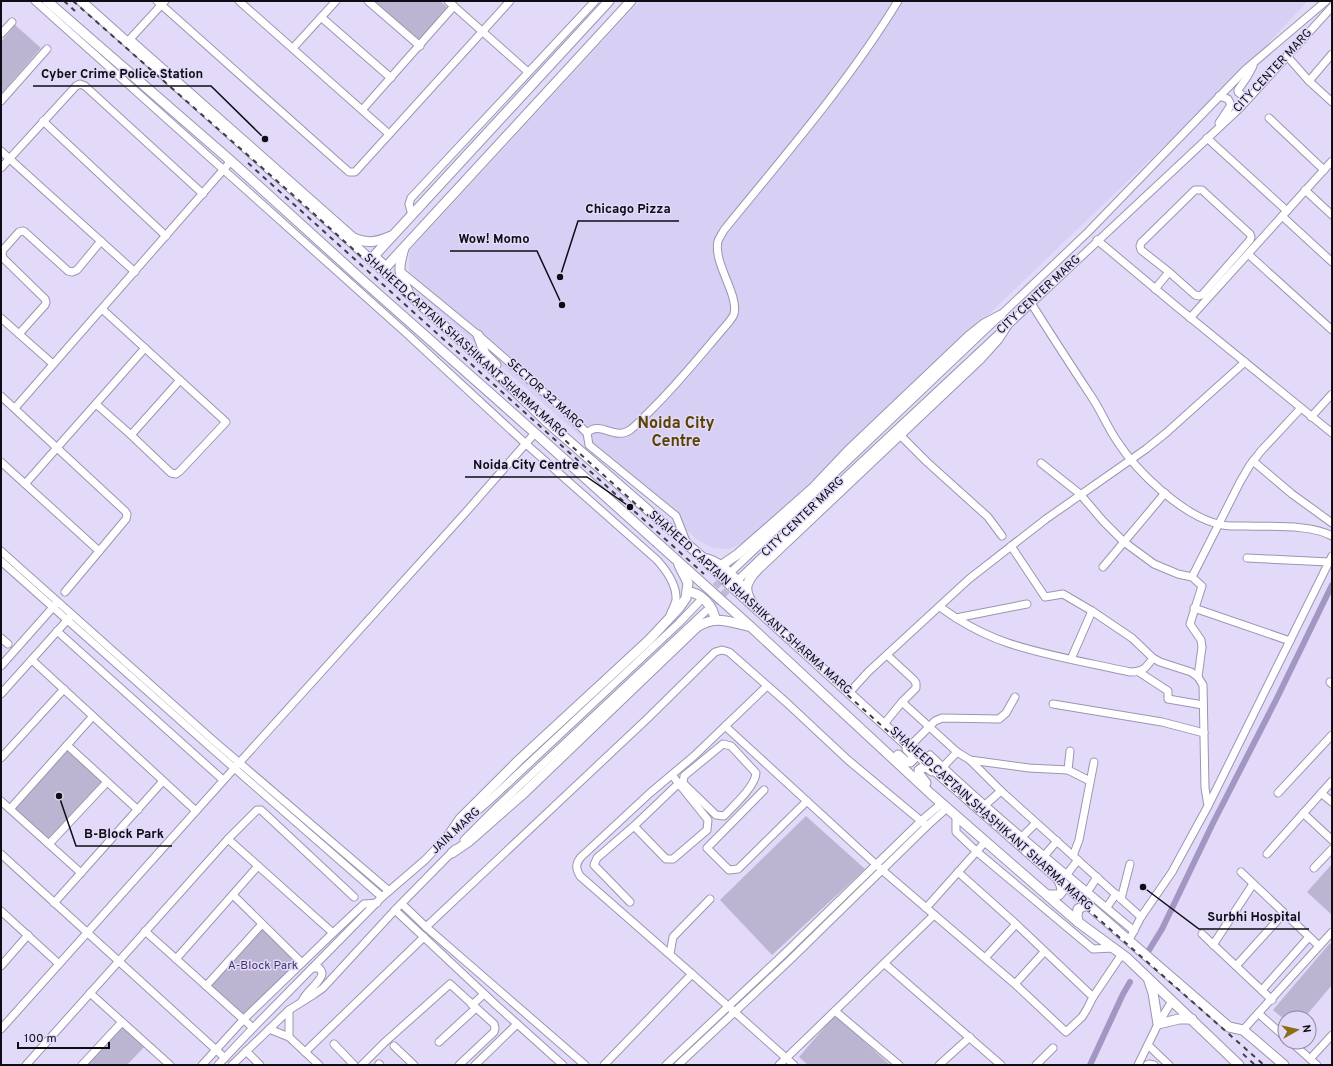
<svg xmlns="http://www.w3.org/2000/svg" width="1333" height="1066" font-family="Overpass,sans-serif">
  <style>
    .built { fill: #d8cff4 }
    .green { fill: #bcb5d2 }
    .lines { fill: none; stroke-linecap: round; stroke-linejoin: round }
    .canal { stroke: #a296c2; stroke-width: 6 }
    .minor-tunnel { stroke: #c2bbd6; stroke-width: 7; stroke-dasharray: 7 3.5; stroke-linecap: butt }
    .minor-casing { stroke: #9c95b1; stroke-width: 9 }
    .major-casing { stroke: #9c95b1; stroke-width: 11 }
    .minor { stroke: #fff; stroke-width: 7 }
    .major { stroke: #fff; stroke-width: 9 }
    .rail { stroke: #413e4c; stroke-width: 2; stroke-dasharray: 5 5; stroke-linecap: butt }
    .labels { text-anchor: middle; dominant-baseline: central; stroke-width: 3; stroke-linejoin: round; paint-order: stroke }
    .street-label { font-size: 12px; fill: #0e0c15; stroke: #e2daf8 }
    .park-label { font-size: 12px; fill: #47346c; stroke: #e2daf8 }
    .district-label { font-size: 16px; font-weight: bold; fill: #5a4302; stroke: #e2daf8 }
    .leader { fill: none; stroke: #0e0c15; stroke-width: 1.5 }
    .callout-dot { fill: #0e0c15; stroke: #e2daf8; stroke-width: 1.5 }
    .callout-label { font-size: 13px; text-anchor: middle; font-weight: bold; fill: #0e0c15; stroke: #e2daf8; stroke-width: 3; stroke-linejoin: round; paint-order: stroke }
  </style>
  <rect width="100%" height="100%" fill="#e2daf8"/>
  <polygon class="built" points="640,1 1308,1 1235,78 941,360 749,540 729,549 713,548 699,541 416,291 409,272 409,251"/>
  <g class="green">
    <polygon points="373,1 440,1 447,7 419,41"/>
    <polygon points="15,25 41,48 1,94 1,42"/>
    <polygon points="68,750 103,782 50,841 14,809"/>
    <polygon points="806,816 865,869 772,955 720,900"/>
    <polygon points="1332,864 1332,915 1307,892"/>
    <polygon points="262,927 303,966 248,1019 208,985"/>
    <polygon points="1330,943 1332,945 1332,985 1304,1018 1285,1018 1285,1020 1273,1010"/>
    <polygon points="835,1015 890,1065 808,1065 799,1057"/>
    <polygon points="122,1026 145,1046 127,1065 84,1065"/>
  </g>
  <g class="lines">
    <g class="canal">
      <polyline points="1146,955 1162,929 1213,823 1276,700 1332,585"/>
      <polyline points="1090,1065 1123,994 1130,982"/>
    </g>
    <g class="minor-tunnel">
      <polyline points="700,601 726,576"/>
      <polyline points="707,610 734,584"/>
    </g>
    <defs>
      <g id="minor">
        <path d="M35 1 406 333 526 444 657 560C666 570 677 585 676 600 675 605 672 610 670 615"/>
        <polyline points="157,1 349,172 355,172 510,1"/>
        <polyline points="165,1 130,39 355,238"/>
        <polyline points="239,1 389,134"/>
        <polyline points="368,1 420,46"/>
        <polyline points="448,1 528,72"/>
        <polyline points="321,17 391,78"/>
        <polyline points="1,34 12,22"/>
        <polyline points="293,48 336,1"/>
        <polyline points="1332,54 1309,81 1332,102"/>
        <polyline points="1287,56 1309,81"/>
        <polyline points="1252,95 1243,96 1238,92 1238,90 1247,77 1253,66"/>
        <polyline points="1,101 47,49"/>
        <polyline points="362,110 454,6"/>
        <polyline points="1269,118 1324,170"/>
        <polyline points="43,121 166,236"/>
        <polyline points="1219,123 1231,105 1228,99 1219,96"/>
        <polyline points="1207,138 1287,211"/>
        <polyline points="1,151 135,272"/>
        <polyline points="1,168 76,86 80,84 85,86 203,194"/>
        <polyline points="1305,190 1332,215"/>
        <polyline points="412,215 409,204 411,198 595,1"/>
        <polyline points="1282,216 1332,262"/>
        <polyline points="1097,240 1176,306 1332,433"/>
        <polyline points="1248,254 1332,330"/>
        <polyline points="400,271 478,335 563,409 587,433 589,445 676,516 687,544"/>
        <polyline points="1155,289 1169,272 1195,295 1199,296 1202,295 1250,240 1251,237 1250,234 1202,190 1195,190 1141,243 1140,246 1141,250 1169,272"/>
        <path d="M1031 303C1051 335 1072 367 1093 399 1102 413 1108 428 1117 441 1137 472 1182 515 1218 524 1227 527 1237 526 1246 526 1270 527 1311 524 1332 536"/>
        <polyline points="1,318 53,364"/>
        <polyline points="1190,318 1332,161"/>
        <polyline points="19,334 45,305 46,302 45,299 3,258 2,254 3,250 19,232 23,231 25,232 68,271 72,272 77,270 101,241"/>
        <polyline points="1,396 125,511 127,514 126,519 65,592"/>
        <polyline points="96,404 131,435 171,473 176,474 180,471 226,422 102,309"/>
        <polyline points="15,408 231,161"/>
        <polyline points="1311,417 1332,394"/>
        <path d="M587 433C601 420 614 441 630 430 637 425 644 417 650 411 678 384 703 352 729 322 731 319 733 317 734 314 739 294 713 264 718 241 719 238 722 234 724 230 784 156 848 83 898 1"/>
        <polyline points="131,435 180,380"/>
        <polyline points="900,435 927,462 988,517 1002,536"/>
        <polyline points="1253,461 1292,494 1332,523"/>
        <polyline points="1,462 99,551"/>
        <polyline points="1041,463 1080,494 1103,521 1124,542 1154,564 1178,574 1192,577 1202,586 1190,624 1201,640 1202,647 1198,677"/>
        <polyline points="25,484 145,348"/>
        <polyline points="1011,546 1045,597 1063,594 1092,611 1132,638 1153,658 1160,662 1191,672 1198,677 1203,685 1205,788 1208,806 1172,872 1141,917 1129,940"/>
        <polyline points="1,551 214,741 389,891"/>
        <polyline points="1247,558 1329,562"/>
        <polyline points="1,561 209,746 382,897"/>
        <polyline points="1103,567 1165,493"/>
        <polyline points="733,570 1088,232 1245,70 1326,1"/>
        <polyline points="1192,577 1240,482 1250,465 1261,451 1301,408"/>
        <polyline points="740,578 852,471 1240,108 1332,7"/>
        <polyline points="940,607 956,618 1027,604"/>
        <polyline points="1194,608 1290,641"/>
        <path d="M956 618C972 628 990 637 1008 643 1047 656 1090 663 1130 672 1143 672 1146 668 1153 658"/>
        <polyline points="57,631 223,780"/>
        <polyline points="1,638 8,644"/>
        <polyline points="887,655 914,680 916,683 916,688 902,702"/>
        <polyline points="1071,659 1092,611"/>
        <polyline points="32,660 196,811"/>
        <polyline points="1,666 55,605"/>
        <polyline points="1139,672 1168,691 1168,699 1203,705"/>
        <polyline points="1330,682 1332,684"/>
        <path d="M767 686 694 756 650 793 581 857C575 864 576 869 580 876L692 974 794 1065"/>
        <polyline points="849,693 868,672 969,579 1046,519 1146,449 1166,433 1245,362"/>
        <polyline points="1,694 70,617"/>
        <polyline points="1053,704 1162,722 1204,733"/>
        <polyline points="884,724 902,702 957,752 970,760 1001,791 1141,917"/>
        <polyline points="725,726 882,870 1015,984 1066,1032 1082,1017 1087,1009 1093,997 1122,954"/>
        <path d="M723 744 731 746 756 773C755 787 733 806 724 816L716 815 683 783 684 776Z"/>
        <polyline points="67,745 138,810"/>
        <polyline points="909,747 935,721 942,718 999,719 1006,713 1015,697"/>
        <polyline points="1,758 64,689"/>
        <path d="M924 760 930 755C995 817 1065 873 1134 931"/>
        <polyline points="970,760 1029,768 1068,770 1090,781"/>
        <polyline points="943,767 957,752"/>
        <polyline points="1068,770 1070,751"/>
        <polyline points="672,775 708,820 707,830 673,859 666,859 634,826 678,784"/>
        <polyline points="764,790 707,848 729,870 738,869 807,801"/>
        <polyline points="1278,793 1332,735"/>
        <polyline points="1321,793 1332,802"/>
        <polyline points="1,801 81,873"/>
        <polyline points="985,805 1001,791"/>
        <polyline points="1208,806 1332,556"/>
        <polyline points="10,809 93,716"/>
        <polyline points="1303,813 1332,840"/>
        <polyline points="956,816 956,832 976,851 1093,949 1114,948"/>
        <polyline points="1022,837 1036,823"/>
        <polyline points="228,839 333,933"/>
        <polyline points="464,840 499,805 706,611"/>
        <polyline points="49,844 107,782"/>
        <polyline points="1,854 225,1058"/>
        <polyline points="1267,854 1332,781"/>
        <polyline points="1045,855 1057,841"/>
        <polyline points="1073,856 1079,840 1094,762"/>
        <polyline points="1314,868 1332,849"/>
        <polyline points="958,872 1016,924 1093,997"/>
        <polyline points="1241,872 1319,946"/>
        <polyline points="1067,874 1078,860"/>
        <polyline points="1088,891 1097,877"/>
        <polyline points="233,895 302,963"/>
        <polyline points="1121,899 1130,864"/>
        <polyline points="630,902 594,865 597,858 634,826"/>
        <polyline points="54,903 163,781"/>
        <polyline points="402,904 426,927 585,1065"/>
        <polyline points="1107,907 1116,894"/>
        <polyline points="926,908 985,842"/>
        <polyline points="395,910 495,1004 563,1065"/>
        <polyline points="1,911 59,964"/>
        <polyline points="426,927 648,718 715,652 722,650 729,652 787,703 848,760 927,826"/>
        <polyline points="145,931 253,1028"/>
        <polyline points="1202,934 1272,1000"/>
        <polyline points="1213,945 1253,884"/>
        <polyline points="670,954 673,937 710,899"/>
        <polyline points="985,958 1016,924"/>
        <polyline points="176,959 258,866"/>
        <polyline points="885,964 1001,1065"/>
        <polyline points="1,966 28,935"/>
        <polyline points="1236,966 1284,913"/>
        <polyline points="1015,984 1044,952"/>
        <polyline points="206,986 262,924"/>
        <polyline points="1262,990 1309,937"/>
        <polyline points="90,993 170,1065"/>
        <path d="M302 1001C306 991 321 982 322 974 322 971 321 970 319 968H312"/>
        <polyline points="472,1005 484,994"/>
        <polyline points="835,1011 899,1065"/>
        <polyline points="1259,1014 1285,1037"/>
        <polyline points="1,1029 239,763 466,512 535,433"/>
        <polyline points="269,1029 289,1037 319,1065"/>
        <polyline points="1243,1030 1332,932"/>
        <polyline points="289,1037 289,1010"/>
        <polyline points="439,1042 476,1008"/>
        <polyline points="1291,1042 1317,1065"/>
        <polyline points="334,1044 354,1065"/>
        <polyline points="1148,1045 1169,1065"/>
        <polyline points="394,1046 414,1065"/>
        <polyline points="246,1051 260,1065"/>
        <polyline points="305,1052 424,937"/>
        <polyline points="1310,1059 1332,1035"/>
        <polyline points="379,1064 380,1065"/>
        <polyline points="26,1065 228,839 257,810 261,810 354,897"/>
        <polyline points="82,1065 122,1022"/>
        <polyline points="202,1065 244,1019 333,933 364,904 377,903"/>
        <polyline points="218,1065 253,1028 382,897 425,860 449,835 491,799 679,623 699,602"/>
        <polyline points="232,1065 289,1010 313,995 323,988 395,910 455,849"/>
        <polyline points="362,1065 385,1042 450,984 494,1024 495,1028 494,1032 459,1065"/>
        <polyline points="475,1065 517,1024"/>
        <polyline points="604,1065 692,974"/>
        <polyline points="666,1065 785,953 921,821 942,803"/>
        <polyline points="678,1065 789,961 927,826 947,808"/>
        <polyline points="779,1065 934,915"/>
        <polyline points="939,1065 970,1037"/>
        <polyline points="1036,1065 1053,1048"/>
        <polyline points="1138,1065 1158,1024 1172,1001"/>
        <polyline points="1147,1065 1149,1064 1154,1065"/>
      </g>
      <g id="major">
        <polyline points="47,1 231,161 360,278 535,433 750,626 931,794 1078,922 1127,958 1239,1065"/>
        <polyline points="81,1 341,233 492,369 547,422 703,558 731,586 943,778 1120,933 1229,1027 1243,1030 1255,1040 1284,1065"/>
        <polyline points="609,1 374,256 386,267 631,1"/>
        <path d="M348 236C365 243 373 244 391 236"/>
        <path d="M404 248C398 269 398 272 408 291"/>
        <polyline points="478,335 485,354 496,365"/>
        <path d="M703 558C723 562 733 577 747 591"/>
        <polyline points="722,565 738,554 812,489 848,451 969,336 984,324 1001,315"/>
        <path d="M688 592C701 592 714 607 715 620"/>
        <path d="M752 604C751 600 748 596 747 592 745 583 752 575 758 569L980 359 998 339 1007 325"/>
        <polyline points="898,755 906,762 910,762 913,759 912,754 907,749"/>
        <polyline points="926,783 919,774 919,770 924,767 928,768 932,771"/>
        <polyline points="449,835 460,819 519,760 649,640 679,608 686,598 688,583 679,565"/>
        <path d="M452 853 468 842 483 829 524 793 697 627C716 615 728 622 748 626"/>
        <polyline points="1047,895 1059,895 1062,891 1061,885 1058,879"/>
        <polyline points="1078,922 1077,916 1078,909 1084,906 1090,906"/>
        <polyline points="1149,981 1153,993 1158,1024 1179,1019 1192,1019"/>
      </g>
    </defs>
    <use href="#minor" class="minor-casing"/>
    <use href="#major" class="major-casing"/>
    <use href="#minor" class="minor"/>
    <use href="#major" class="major"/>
    <g class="rail">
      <polyline points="64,1 75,11"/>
      <polyline points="73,1 293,195 974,809 1264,1065"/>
      <polyline points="248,163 704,574"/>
      <polyline points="1243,1054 1255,1065"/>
    </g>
  </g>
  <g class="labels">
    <g class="street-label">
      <text transform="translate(1273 71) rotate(-47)">CITY CENTER MARG</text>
      <text transform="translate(1039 295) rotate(-43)">CITY CENTER MARG</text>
      <text transform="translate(465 346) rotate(42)">SHAHEED CAPTAIN SHASHIKANT SHARMA MARG</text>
      <text transform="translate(545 394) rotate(42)">SECTOR 32 MARG</text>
      <text transform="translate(803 517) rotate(-44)">CITY CENTER MARG</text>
      <text transform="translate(750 603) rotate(42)">SHAHEED CAPTAIN SHASHIKANT SHARMA MARG</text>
      <text transform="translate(991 819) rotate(42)">SHAHEED CAPTAIN SHASHIKANT SHARMA MARG</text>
      <text transform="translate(456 831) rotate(-43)">JAIN MARG</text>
    </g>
    <g class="park-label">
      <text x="263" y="966">A-Block Park</text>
    </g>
    <g class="district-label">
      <text x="676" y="424">Noida City<tspan x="676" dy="18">Centre</tspan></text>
    </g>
  </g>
  <path class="leader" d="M265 139L211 86H33M560 277L578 221H679M562 305L537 251H450M630 507L587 477H465M59 796L76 846H172M1143 887L1199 929H1309"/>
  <g class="callout-dot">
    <circle cx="265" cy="139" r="4"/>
    <circle cx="560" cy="277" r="4"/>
    <circle cx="562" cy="305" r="4"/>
    <circle cx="630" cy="507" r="4"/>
    <circle cx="59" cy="796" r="4"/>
    <circle cx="1143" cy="887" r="4"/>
  </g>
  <g class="callout-label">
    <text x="122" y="78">Cyber Crime Police Station</text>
    <text x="628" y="213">Chicago Pizza</text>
    <text x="494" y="243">Wow! Momo</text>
    <text x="526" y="469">Noida City Centre</text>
    <text x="124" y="838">B-Block Park</text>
    <text x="1254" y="921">Surbhi Hospital</text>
  </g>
  <rect width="1333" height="1066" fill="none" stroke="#0e0c15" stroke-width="4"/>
  <g transform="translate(1297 1030) rotate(82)"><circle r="19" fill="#e2daf8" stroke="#8d889d"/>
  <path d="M0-3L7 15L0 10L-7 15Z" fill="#8d6d10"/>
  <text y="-6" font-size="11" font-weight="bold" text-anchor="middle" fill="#0e0c15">N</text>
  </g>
  <path d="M18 1042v6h91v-6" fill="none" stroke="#0e0c15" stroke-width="2"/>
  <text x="24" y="1042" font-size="12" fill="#0e0c15" stroke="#e2daf8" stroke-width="3" paint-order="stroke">100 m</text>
</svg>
